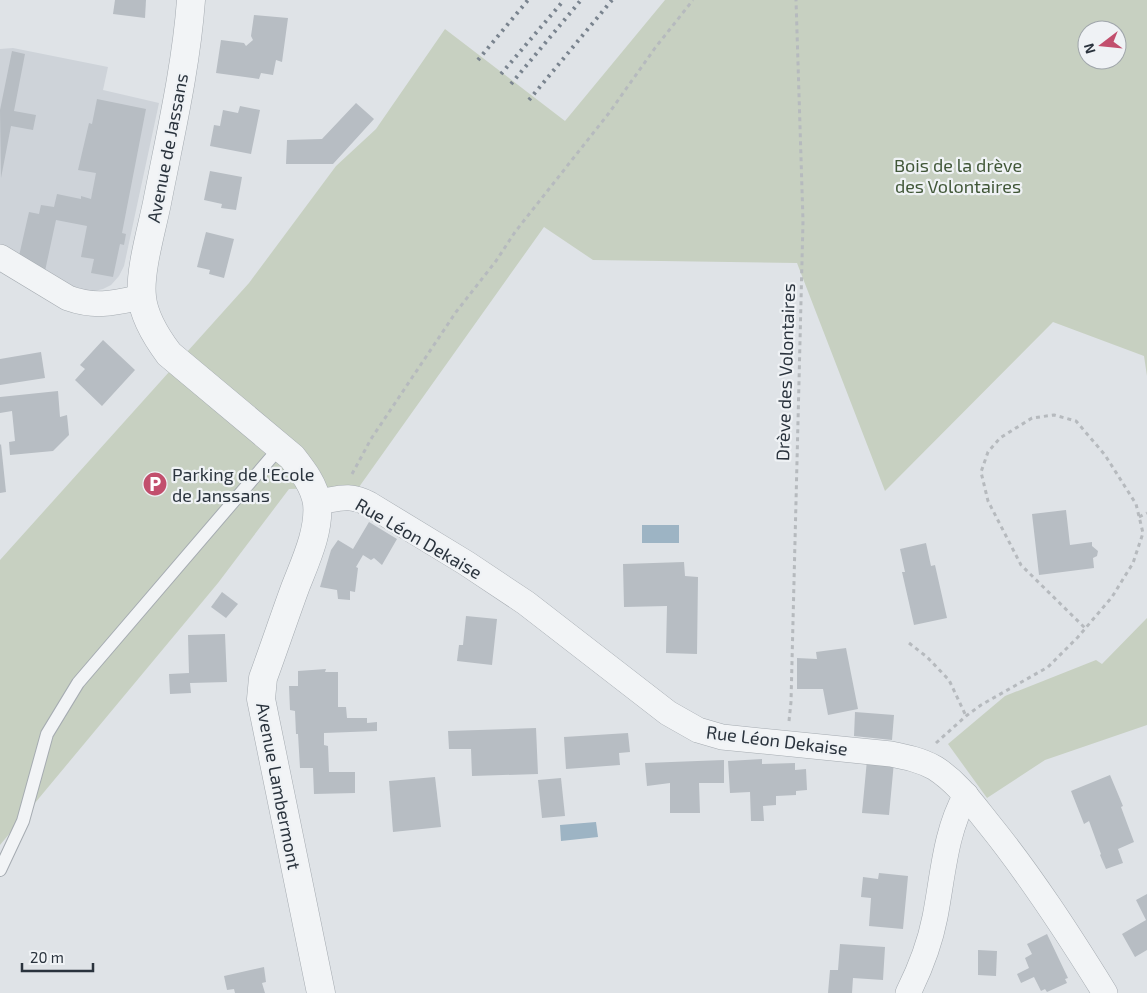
<svg xmlns="http://www.w3.org/2000/svg" width="1147" height="993" font-family="'Exo 2',sans-serif">
  <style>
    .built { fill: #ced3d9 }
    .green { fill: #c7d0c1; fill-rule: evenodd }
    .water { fill: #9db4c4 }
    .building { fill: #b7bdc3 }
    .lines { fill: none; stroke-linecap: round; stroke-linejoin: round }
    .service-casing { stroke: #a5abb1; stroke-width: 14 }
    .minor-casing { stroke: #a5abb1; stroke-width: 26 }
    .tertiary-casing { stroke: #a5abb1; stroke-width: 29 }
    .path { stroke: #b6babe; stroke-width: 3; stroke-dasharray: 4 4; stroke-linecap: butt }
    .service { stroke: #f2f4f6; stroke-width: 12 }
    .minor { stroke: #f2f4f6; stroke-width: 25 }
    .tertiary { stroke: #f2f4f6; stroke-width: 28 }
    .rail { stroke: #7a848f; stroke-width: 4; stroke-dasharray: 2.5 5; stroke-linecap: butt }
    .labels { text-anchor: middle; dominant-baseline: central; stroke-width: 4.5; stroke-linejoin: round; paint-order: stroke }
    .street-label { font-size: 18px; fill: #2a333d; stroke: #eff2f5 }
    .park-label { font-size: 18px; fill: #415738; stroke: #eff2f5 }
    .poi-label { font-size: 18px; fill: #2a333d; stroke: #eff2f5; text-anchor: start }
  </style>
  <rect width="100%" height="100%" fill="#dfe3e7"/>
  <polygon class="built" points="13,48 108,67 103,90 159,103 124,266 119,276 111,285 103,289 90,292 83,291 77,287 76,289 0,245 0,49"/>
  <g class="green">
    <path d="M665 0H1147V376L1144 356 1053 322 885 491 797 263 593 260 544 227 359 487 289 489 218 583 0 845V560L249 283 336 166 376 129 445 29 565 121ZM1087 30H1117V60H1087Z"/>
    <polygon points="1147,618 1147,725 1045,760 987,798 948,744 1005,696 1096,660 1102,664"/>
  </g>
  <g class="water">
    <rect x="642" y="525" width="37" height="18"/>
    <polygon points="596,822 598,837 561,841 560,825"/>
  </g>
  <g class="building">
    <polygon points="115,0 146,0 145,18 113,14"/>
    <polygon points="254,15 288,18 282,62 276,60 273,75 261,73 259,79 216,73 221,40 244,43 246,46 253,40 251,36"/>
    <polygon points="12,51 25,54 14,111 36,115 33,130 11,126 1,178 0,110"/>
    <polygon points="97,99 146,109 122,233 126,234 124,245 120,244 113,277 91,273 94,259 81,257 87,226 56,220 45,271 19,256 29,212 39,214 41,205 54,207 57,194 81,199 81,196 91,199 96,173 78,170 89,123 92,124"/>
    <polygon points="356,103 374,119 333,164 286,164 287,140 322,139"/>
    <polygon points="240,106 260,110 251,154 210,146 214,125 220,126 223,110 238,113"/>
    <polygon points="210,171 242,177 236,210 221,208 222,204 204,200"/>
    <polygon points="206,232 234,239 224,278 209,274 210,270 197,267"/>
    <polygon points="103,340 135,370 102,406 75,380 85,369 80,365"/>
    <polygon points="41,352 45,378 0,385 0,359"/>
    <polygon points="58,391 60,417 67,415 69,435 53,451 10,455 9,442 15,441 12,411 0,413 0,397"/>
    <polygon points="1,444 6,492 0,493 0,445"/>
    <polygon points="1066,510 1070,545 1092,542 1092,546 1098,551 1097,556 1093,558 1094,568 1039,575 1032,514"/>
    <polygon points="369,522 397,539 382,565 374,558 371,560 363,555 356,567 358,568 355,592 350,591 350,600 338,599 337,590 320,587 331,550 338,540 353,549"/>
    <polygon points="926,543 931,566 935,565 947,618 914,625 902,572 905,572 900,549"/>
    <polygon points="684,562 685,576 698,577 697,654 666,653 667,606 624,607 623,564"/>
    <polygon points="222,592 238,604 226,618 211,607"/>
    <polygon points="466,616 497,619 492,665 457,661 459,645 463,645"/>
    <polygon points="225,634 227,682 190,683 191,693 170,694 169,674 189,673 188,635"/>
    <polygon points="846,648 858,709 828,715 823,689 797,689 797,658 817,659 816,652"/>
    <polygon points="326,669 325,672 338,672 338,707 346,707 347,718 367,718 367,723 377,722 377,731 324,733 324,745 328,746 329,772 355,772 355,793 314,794 313,768 300,768 298,734 296,734 295,711 290,710 289,686 298,686 298,671"/>
    <polygon points="855,712 894,715 892,740 854,736"/>
    <polygon points="536,728 538,774 472,776 471,749 449,749 448,731"/>
    <polygon points="628,733 630,752 619,753 620,765 566,769 564,737"/>
    <polygon points="762,759 762,764 795,763 795,770 806,769 807,790 796,791 796,795 776,796 776,805 763,806 764,821 751,821 750,792 730,793 728,761"/>
    <polygon points="724,760 724,783 699,783 700,813 670,813 670,783 647,786 645,763"/>
    <polygon points="867,760 894,762 889,815 862,813"/>
    <polygon points="1110,775 1123,806 1121,807 1134,842 1118,849 1123,863 1106,869 1100,855 1101,854 1089,821 1084,824 1071,791"/>
    <polygon points="435,777 441,827 393,832 389,781"/>
    <polygon points="561,778 565,816 542,818 538,780"/>
    <polygon points="879,873 908,876 903,929 869,926 871,898 861,897 863,877 878,879"/>
    <polygon points="1147,894 1147,950 1135,957 1122,934 1146,920 1136,900"/>
    <polygon points="1047,934 1068,978 1065,979 1067,983 1047,992 1045,989 1041,991 1034,977 1021,983 1017,974 1029,968 1025,958 1032,954 1027,944"/>
    <polygon points="840,944 885,947 883,980 853,978 852,993 828,993 830,970 838,970"/>
    <polygon points="978,950 997,951 996,976 978,975"/>
    <polygon points="264,967 266,982 262,983 265,993 235,993 234,989 227,990 224,976"/>
  </g>
  <g class="lines">
    <defs>
      <polyline id="service" points="0,870 23,821 47,734 78,683 281,446"/>
      <g id="minor">
        <path d="M0 257 68 298C96 308 114 303 142 297"/>
        <path d="M317 502C338 499 349 493 369 504L466 563 526 603 668 713 698 730 722 737 891 754C906 757 921 760 935 768 957 782 972 803 988 823 1031 876 1069 935 1105 993"/>
        <path d="M908 993C920 969 930 943 935 917 943 876 945 832 966 795"/>
      </g>
      <path id="tertiary" d="M191 0C186 68 170 136 157 203 152 228 139 272 142 297 144 318 157 338 169 354L292 457C303 471 314 485 317 503 320 531 305 562 295 588 284 618 274 648 263 678L261 699 321 993"/>
    </defs>
    <use href="#service" class="service-casing"/>
    <use href="#minor" class="minor-casing"/>
    <use href="#tertiary" class="tertiary-casing"/>
    <g class="path">
      <polyline points="352,474 371,439 456,312 496,261 515,232 609,113 655,48 693,0"/>
      <polyline points="1139,517 1147,513"/>
      <polyline points="909,643 927,657 949,680 966,716"/>
      <polyline points="789,721 791,702 803,221 796,0"/>
      <polyline points="936,743 966,716 981,705 1048,667 1078,637 1112,597 1133,563 1143,533 1136,504 1105,455 1076,421 1054,415 1032,418 1000,438 988,452 981,472 988,501 1021,565 1085,628"/>
    </g>
    <use href="#service" class="service"/>
    <use href="#minor" class="minor"/>
    <use href="#tertiary" class="tertiary"/>
    <g class="rail">
      <polyline points="478,60 528,0"/>
      <polyline points="501,74 564,0"/>
      <polyline points="511,84 581,0"/>
      <polyline points="529,100 612,0"/>
    </g>
  </g>
  <defs>
    <symbol id="parking-disc" viewBox="-11 -11 22 22"><circle r="9.5" fill="#c24f6d" stroke="#eff2f5"/><path d="M-3.5-5.5H1a3.5 3.5 0 0 1 0 7H-1V5.5H-3.5ZM-1-3.4V-.6H.8a1.4 1.4 0 0 0 0-2.8Z" fill="#fff"/></symbol>
  </defs>
  <g fill-rule="evenodd">
    <use href="#parking-disc" x="141" y="470" width="28" height="28"/>
  </g>
  <g class="labels">
    <g class="street-label">
      <text transform="translate(167 148) rotate(-79)">Avenue de Jassans</text>
      <text transform="translate(785 372) rotate(-88)">Drève des Volontaires</text>
      <text transform="translate(419 538) rotate(30)">Rue Léon Dekaise</text>
      <text transform="translate(777 740) rotate(7)">Rue Léon Dekaise</text>
      <text transform="translate(279 786) rotate(79)">Avenue Lambermont</text>
    </g>
    <g class="park-label">
      <text x="958" y="165">Bois de la drève<tspan x="958" dy="21">des Volontaires</tspan></text>
    </g>
    <g class="poi-label">
      <text x="172" y="474">Parking de l'Ecole<tspan x="172" dy="21">de Janssans</tspan></text>
    </g>
  </g>
  <g transform="translate(1102 45) rotate(254)"><circle r="24" fill="#eff2f5" stroke="#a0a6ab"/>
  <path d="M0-4L9 19L0 12L-9 19Z" fill="#c24f6d"/>
  <text y="-8" font-size="14" font-weight="bold" text-anchor="middle" fill="#2a333d">N</text>
  </g>
  <path d="M22 963v8h71v-8" fill="none" stroke="#2a333d" stroke-width="2.5"/>
  <text x="30" y="963" font-size="15" fill="#2a333d" stroke="#eff2f5" stroke-width="4" paint-order="stroke">20 m</text>
</svg>
